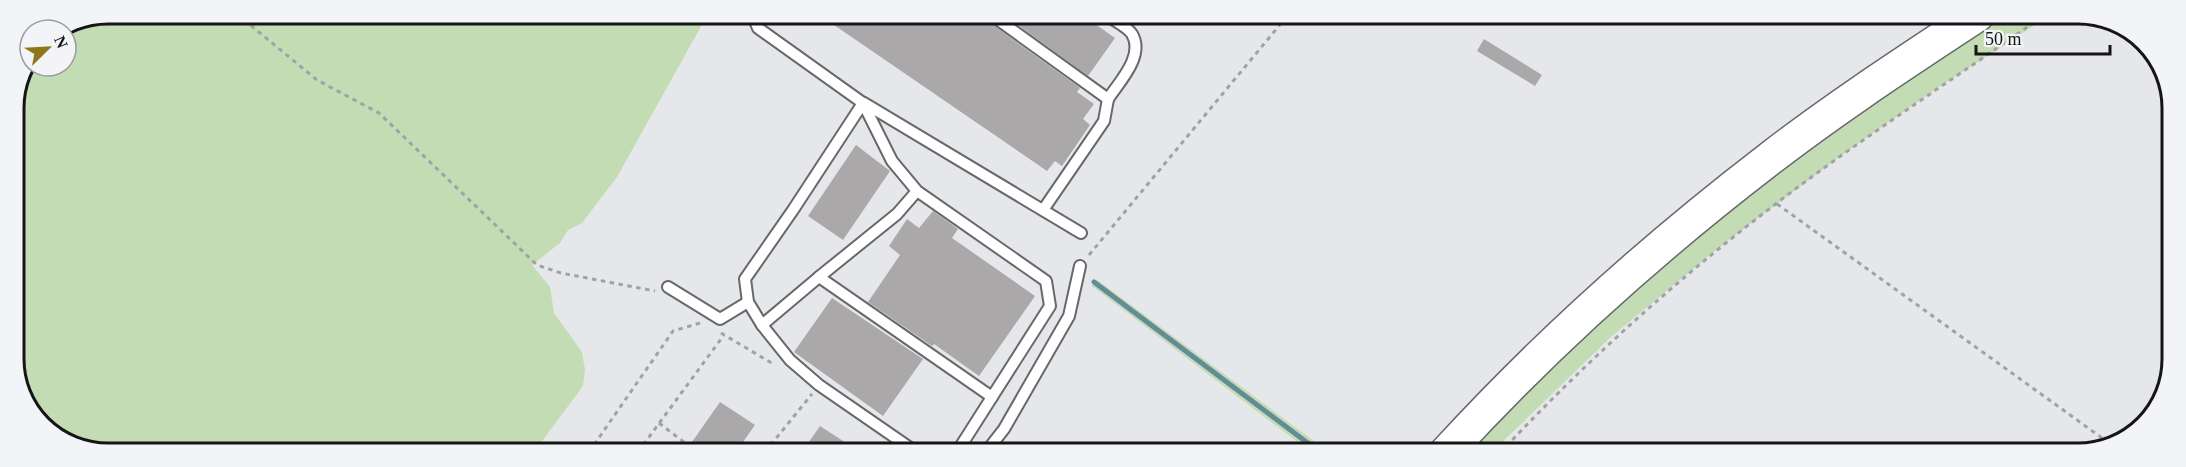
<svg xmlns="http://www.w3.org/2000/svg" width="2186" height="467" font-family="Georgia,serif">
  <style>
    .green { fill: #c4dcb3 }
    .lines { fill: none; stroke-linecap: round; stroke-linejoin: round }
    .stream { stroke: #618c98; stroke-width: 5 }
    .building { fill: #aba8a9 }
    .lane-casing { stroke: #67686b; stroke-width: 14 }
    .primary-casing { stroke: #67686b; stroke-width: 36 }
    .path { stroke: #a1a2a5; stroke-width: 3; stroke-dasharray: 4.5 4.5; stroke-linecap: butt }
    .lane { stroke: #fff; stroke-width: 10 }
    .primary { stroke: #fff; stroke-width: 33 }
    .rim { fill: none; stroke: #151516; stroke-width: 3 }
  </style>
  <rect width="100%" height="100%" fill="#e6e7eb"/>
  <g class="green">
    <polygon points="108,14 708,14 617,177 582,223 568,230 560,243 532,265 550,287 554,313 582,352 585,370 583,386 534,452 90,452 41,426 15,378 14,102 30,66 66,66 66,31"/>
    <path d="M2005 15H2050L1933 91 1842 155 1716 250 1611 337 1491 453H1469C1544 373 1623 294 1709 225 1803 150 1903 80 2005 15Z"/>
    <polygon points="1096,279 1330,453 1312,453 1092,286"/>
  </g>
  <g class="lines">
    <polyline class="stream" points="1094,282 1321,453"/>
  </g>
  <g class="building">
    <polygon points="818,14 983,14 986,20 1080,88 1077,92 1094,104 1083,119 1090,125 1062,166 1055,161 1047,171"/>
    <polygon points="1003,14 1081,14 1115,38 1088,76"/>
    <polygon points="1484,39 1542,75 1535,86 1477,51"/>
    <polygon points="856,145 890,171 843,240 808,216"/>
    <polygon points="933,211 958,229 952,238 1035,296 979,376 934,344 932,346 868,302 900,255 889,246 907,219 919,228"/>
    <polygon points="832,298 923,359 883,416 794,352"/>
    <polygon points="720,402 755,425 736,452 685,452"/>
    <polygon points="820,426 860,452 802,452"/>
  </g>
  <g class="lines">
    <defs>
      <g id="lane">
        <polyline points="752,14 758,28 863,103 793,210 745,279 748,302 762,325 790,360 819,385 916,452"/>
        <path d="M990 14 1108 99C1119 82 1145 56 1132 34 1128 27 1113 20 1105 14"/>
        <polyline points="863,103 892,161 917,191 1046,281 1050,306 992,397 819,277 897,214 917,191"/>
        <polyline points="864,103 1081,233"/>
        <polyline points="1043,210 1104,121 1108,99"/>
        <polyline points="668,287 720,319 748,302"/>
        <polyline points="762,325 819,277"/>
        <polyline points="957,452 992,397"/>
        <polyline points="986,452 1004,429 1069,316 1080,266"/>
      </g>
      <path id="primary" d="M1446 453C1544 346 1652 249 1768 160 1835 108 1906 62 1977 15"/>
    </defs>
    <use href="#lane" class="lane-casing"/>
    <use href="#primary" class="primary-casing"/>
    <g class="path">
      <polyline points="237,14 317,80 379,113 537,265 561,273 655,291"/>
      <polyline points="1777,204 2109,443"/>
      <polyline points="1089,255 1288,15"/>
      <polyline points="721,333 775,365"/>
      <polyline points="659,423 689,446"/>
      <polyline points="589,452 673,331 700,323"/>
      <polyline points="638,452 724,335"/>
      <polyline points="765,452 812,394"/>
      <path d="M1500 453C1612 333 1737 227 1872 134 1929 94 1987 56 2044 15"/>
    </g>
    <use href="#lane" class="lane"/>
    <use href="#primary" class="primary"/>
  </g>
  <path d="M0 0H2186V467H0ZM108 24H2078A84 84 0 0 1 2162 108V359A84 84 0 0 1 2078 443H108A84 84 0 0 1 24 359V108A84 84 0 0 1 108 24Z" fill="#f3f4f8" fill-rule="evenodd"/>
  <path class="rim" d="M108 24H2078A84 84 0 0 1 2162 108V359A84 84 0 0 1 2078 443H108A84 84 0 0 1 24 359V108A84 84 0 0 1 108 24Z"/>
  <g transform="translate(48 48) rotate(66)"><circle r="28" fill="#f3f4f8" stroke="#9a9b9e" stroke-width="1.5"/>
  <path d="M0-4.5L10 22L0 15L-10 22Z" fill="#8e761b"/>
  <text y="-9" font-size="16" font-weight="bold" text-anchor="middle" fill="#151516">N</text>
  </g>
  <path d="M1976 45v9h134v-9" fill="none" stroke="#151516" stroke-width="3"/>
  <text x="1985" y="45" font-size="18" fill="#151516" stroke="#f3f4f8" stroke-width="4.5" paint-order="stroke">50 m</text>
</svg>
